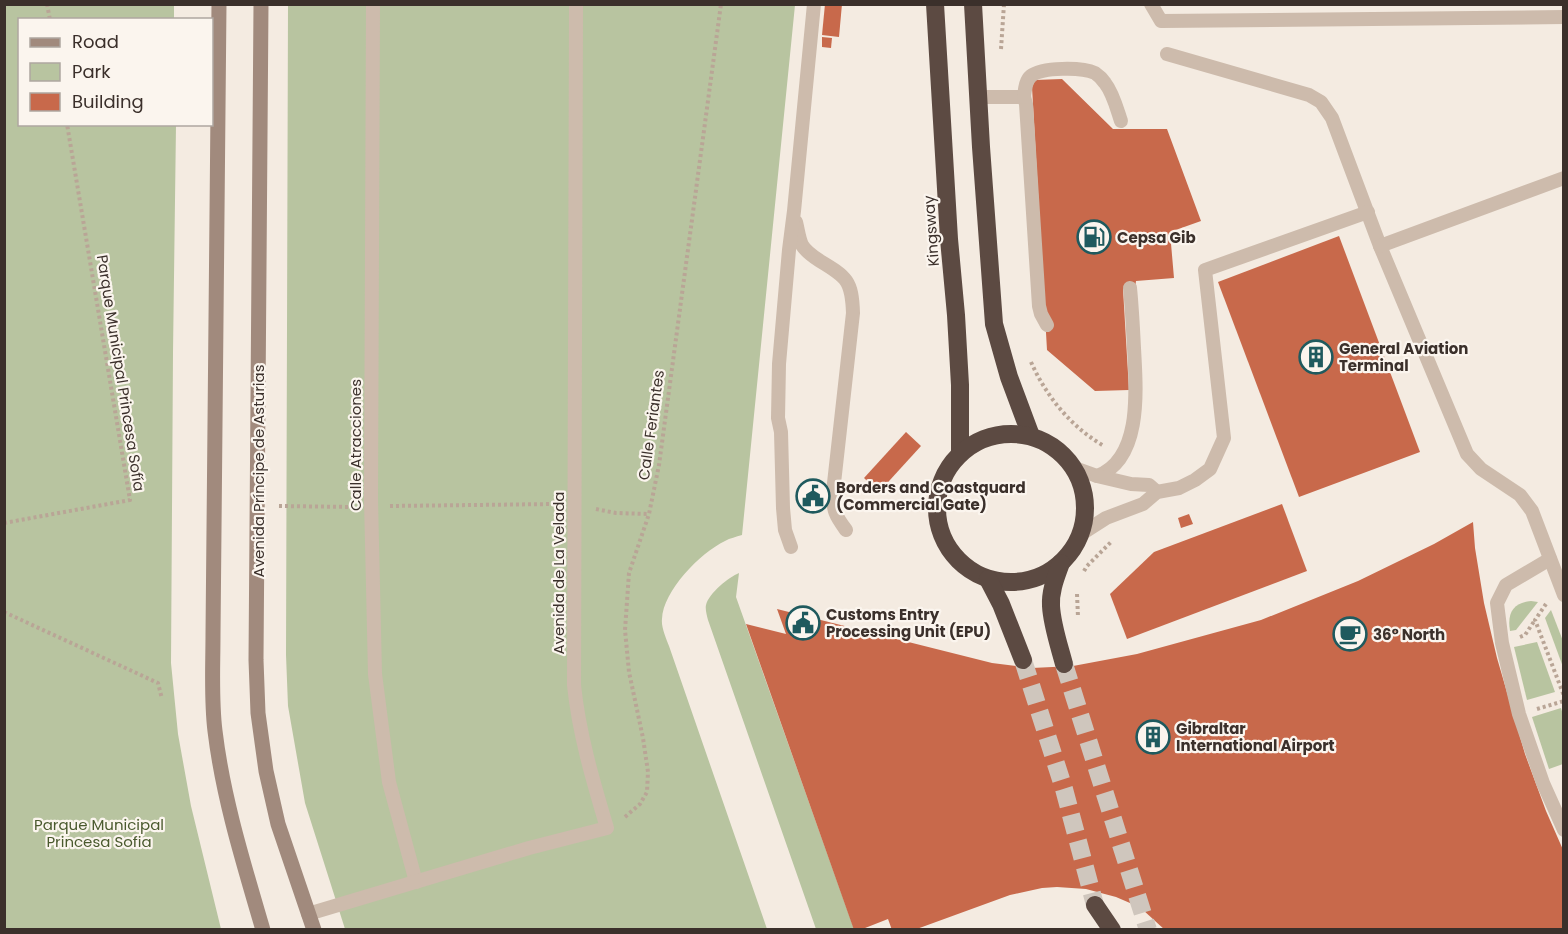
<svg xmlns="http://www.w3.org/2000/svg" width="1568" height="934" font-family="Poppins,sans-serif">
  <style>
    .green { fill: #b8c4a0 }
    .building { fill: #c8694b }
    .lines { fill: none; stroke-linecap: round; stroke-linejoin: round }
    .highway-tunnel { stroke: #cfc6bd; stroke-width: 18; stroke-dasharray: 18 9; stroke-linecap: butt }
    .path { stroke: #b9a596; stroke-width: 4; stroke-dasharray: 3 3; stroke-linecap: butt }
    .lane { stroke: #cdbbac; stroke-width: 14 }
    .secondary { stroke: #a18a7d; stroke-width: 15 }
    .highway { stroke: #5c4a42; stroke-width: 18 }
    .labels { text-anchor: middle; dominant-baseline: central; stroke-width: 4.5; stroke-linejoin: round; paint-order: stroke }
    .street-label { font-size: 15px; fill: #3b302b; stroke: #fbf5ee }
    .poi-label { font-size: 15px; font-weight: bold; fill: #3b302b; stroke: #fbf5ee; text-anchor: start }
    .park-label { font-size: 15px; fill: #4a5a2e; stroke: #fbf5ee }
  </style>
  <rect width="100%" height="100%" fill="#f4ebe1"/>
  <g class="green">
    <polygon points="5,4 174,5 174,19 20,20 20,124 176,125 173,353 171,663 178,734 191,806 221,929 5,929"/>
    <path d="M288 5H795L742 535C736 537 730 538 725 541 700 553 663 591 662 619 661 627 666 638 669 646L767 929H345L305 803 288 706 286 655Z"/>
    <path d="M739 573 736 597 854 929H816L708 620C707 616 705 609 706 605 709 593 729 577 739 573Z"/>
    <path d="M1531 601 1538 602 1516 630 1510 631C1507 613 1513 603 1531 601Z"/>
    <polygon points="1551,610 1563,641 1563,667 1545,618"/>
    <polygon points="1537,642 1555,692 1527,700 1514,647"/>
    <polygon points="1561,708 1563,715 1563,764 1549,769 1532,717"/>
  </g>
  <g class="building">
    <polygon points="825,4 842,4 839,37 822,35"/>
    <polygon points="822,37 832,38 831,48 822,47"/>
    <polygon points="1062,79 1113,129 1167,129 1201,221 1170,232 1174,278 1136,281 1135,288 1123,289 1129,390 1095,391 1047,350 1032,87 1035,80"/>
    <polygon points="1339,236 1420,452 1299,497 1218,282"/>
    <polygon points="906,432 921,446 879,492 864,478"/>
    <rect x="805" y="482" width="12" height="26"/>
    <polygon points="1282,504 1307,571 1127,639 1110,594 1154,552"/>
    <polygon points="1189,514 1193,524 1181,528 1178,518"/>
    <polygon points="1473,522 1475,548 1484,603 1497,658 1525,754 1546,811 1564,852 1564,930 1165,930 1143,910 1130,903 1116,897 1086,889 1057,887 1042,888 1010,895 914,930 892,930 888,919 860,930 854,930 746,624 786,634 777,609 992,663 1032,668 1073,666 1137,654 1261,620 1358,581 1434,544"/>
  </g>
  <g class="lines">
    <g class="highway-tunnel">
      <polyline points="1023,660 1064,789 1095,905"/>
      <polyline points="1064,664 1148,930"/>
    </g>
    <g class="path">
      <polyline points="47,4 50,20"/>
      <polyline points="1001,49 1004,4"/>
      <path d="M1031 362C1046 396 1071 427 1104 446"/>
      <polyline points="279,506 352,507"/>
      <polyline points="390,506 556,504"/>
      <polyline points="596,509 616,513 649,514"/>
      <polyline points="4,523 130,500 67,124"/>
      <polyline points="1084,571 1087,566 1112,541"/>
      <polyline points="1077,594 1078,617"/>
      <polyline points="1546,604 1535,620 1564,696"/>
      <polyline points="4,612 158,683 162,699"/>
      <polyline points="1520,637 1525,635 1535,620"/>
      <polyline points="1537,709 1564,701"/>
      <polyline points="625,817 640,804 647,792 648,772 643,738 629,672 625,630 629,573 649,514 659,465 721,4"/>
    </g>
    <g class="lane">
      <polyline points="373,4 371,499 375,674 389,782 416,882"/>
      <polyline points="1151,4 1161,21 1564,17"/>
      <polyline points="1167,54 1309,95 1321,102 1332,118 1380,246 1467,454 1481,469 1520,495 1532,511 1564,595"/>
      <polyline points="978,97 1024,97 1026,104 1039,306 1041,314 1047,325"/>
      <path d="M1024 97C1025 90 1025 81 1031 76 1042 67 1082 67 1095 73 1098 75 1103 80 1105 83 1113 93 1117 109 1121 121"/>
      <path d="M796 222C798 230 799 239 802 245 806 252 814 257 820 261 847 277 852 281 853 313L833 492C833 511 835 515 846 530"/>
      <polyline points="1380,246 1564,178"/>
      <path d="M1072 467 1097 476C1143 459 1136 387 1134 348 1133 328 1132 308 1130 288"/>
      <polyline points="1097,476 1131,484 1149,485 1157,492"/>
      <polyline points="1081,534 1106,518 1143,504 1157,492 1179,488 1195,480 1210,469 1224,438 1205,270 1368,212"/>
      <polyline points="791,547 785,530 783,508 781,432 778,418 779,364 789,250 794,211 814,4"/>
      <polyline points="1550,559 1506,585 1497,603 1502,643 1519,714 1543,783 1564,830"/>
      <path d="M308 914 529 848 607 828C593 781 579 734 574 685L576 4"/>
    </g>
    <g class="secondary">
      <path d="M219 4 213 634C213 666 211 699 215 731 223 798 244 865 263 930"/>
      <polyline points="261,4 256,660 258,713 266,771 278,824 314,930"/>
    </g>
    <g class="highway">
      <polyline points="935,4 949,239 956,315 960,385 960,454"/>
      <polyline points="973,4 981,147 994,324 1009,377 1031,436"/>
      <circle cx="1011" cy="508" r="74"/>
      <path d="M1061 563C1056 577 1050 591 1051 606 1052 625 1059 645 1064 664"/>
      <polyline points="988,579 1001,604 1023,660"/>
      <polyline points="1095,905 1112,930"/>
    </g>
  </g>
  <defs>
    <symbol id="fuel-ring" viewBox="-11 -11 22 22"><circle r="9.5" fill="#fbf5ee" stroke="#1f5a5e" stroke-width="1.5"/><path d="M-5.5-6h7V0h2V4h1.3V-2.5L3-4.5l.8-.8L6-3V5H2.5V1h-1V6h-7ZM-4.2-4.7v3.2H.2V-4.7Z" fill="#1f5a5e"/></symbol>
    <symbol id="building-ring" viewBox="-11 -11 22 22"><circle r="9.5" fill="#fbf5ee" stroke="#1f5a5e" stroke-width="1.5"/><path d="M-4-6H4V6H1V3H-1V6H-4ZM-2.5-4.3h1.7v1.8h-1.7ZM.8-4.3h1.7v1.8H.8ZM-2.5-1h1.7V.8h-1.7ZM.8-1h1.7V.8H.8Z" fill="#1f5a5e"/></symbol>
    <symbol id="civic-ring" viewBox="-11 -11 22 22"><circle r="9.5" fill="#fbf5ee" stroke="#1f5a5e" stroke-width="1.5"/><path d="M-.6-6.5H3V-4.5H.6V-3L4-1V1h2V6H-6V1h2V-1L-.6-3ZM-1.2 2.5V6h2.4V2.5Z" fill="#1f5a5e"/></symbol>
    <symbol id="cafe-ring" viewBox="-11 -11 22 22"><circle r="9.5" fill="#fbf5ee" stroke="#1f5a5e" stroke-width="1.5"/><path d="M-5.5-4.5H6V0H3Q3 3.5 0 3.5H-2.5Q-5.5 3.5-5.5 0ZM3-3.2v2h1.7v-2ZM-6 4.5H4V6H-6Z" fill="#1f5a5e"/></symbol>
  </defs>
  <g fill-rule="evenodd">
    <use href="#fuel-ring" x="1075" y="218" width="38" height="38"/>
    <use href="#building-ring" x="1297" y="338" width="38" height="38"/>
    <use href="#civic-ring" x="794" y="477" width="38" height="38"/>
    <use href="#civic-ring" x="784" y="604" width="38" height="38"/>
    <use href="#cafe-ring" x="1331" y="615" width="38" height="38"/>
    <use href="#building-ring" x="1134" y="718" width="38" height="38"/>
  </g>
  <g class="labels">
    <g class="street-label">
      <text transform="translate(931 231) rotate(-94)">Kingsway</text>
      <text transform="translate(121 373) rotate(81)">Parque Municipal Princesa Sofía</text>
      <text transform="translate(651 425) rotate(-82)">Calle Feriantes</text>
      <text transform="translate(355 445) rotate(-90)">Calle Atracciones</text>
      <text transform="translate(258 471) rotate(-90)">Avenida Príncipe de Asturias</text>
      <text transform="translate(558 573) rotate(-90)">Avenida de La Velada</text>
    </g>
    <g class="poi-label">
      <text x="1117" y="237">Cepsa Gib</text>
      <text x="1339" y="348">General Aviation<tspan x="1339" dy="17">Terminal</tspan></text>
      <text x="836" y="487">Borders and Coastguard<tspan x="836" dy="17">(Commercial Gate)</tspan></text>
      <text x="826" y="614">Customs Entry<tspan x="826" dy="17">Processing Unit (EPU)</tspan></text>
      <text x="1373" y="634">36° North</text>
      <text x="1176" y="728">Gibraltar<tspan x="1176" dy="17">International Airport</tspan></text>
    </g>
    <g class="park-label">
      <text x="99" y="824">Parque Municipal<tspan x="99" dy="17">Princesa Sofia</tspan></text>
    </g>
  </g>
  <rect width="1568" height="934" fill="none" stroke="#3b302b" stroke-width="12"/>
  <rect x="18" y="18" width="195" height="108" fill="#fbf5ee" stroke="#aea6a0" stroke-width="1.5"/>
  <rect x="30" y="38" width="30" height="9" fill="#a18a7d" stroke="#aea6a0" stroke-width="1.5"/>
  <text x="72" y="48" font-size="18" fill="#3b302b">Road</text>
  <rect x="30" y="63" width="30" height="18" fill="#b8c4a0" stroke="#aea6a0" stroke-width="1.5"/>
  <text x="72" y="78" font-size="18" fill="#3b302b">Park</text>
  <rect x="30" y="93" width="30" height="18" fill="#c8694b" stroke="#aea6a0" stroke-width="1.5"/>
  <text x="72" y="108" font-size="18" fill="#3b302b">Building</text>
</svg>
